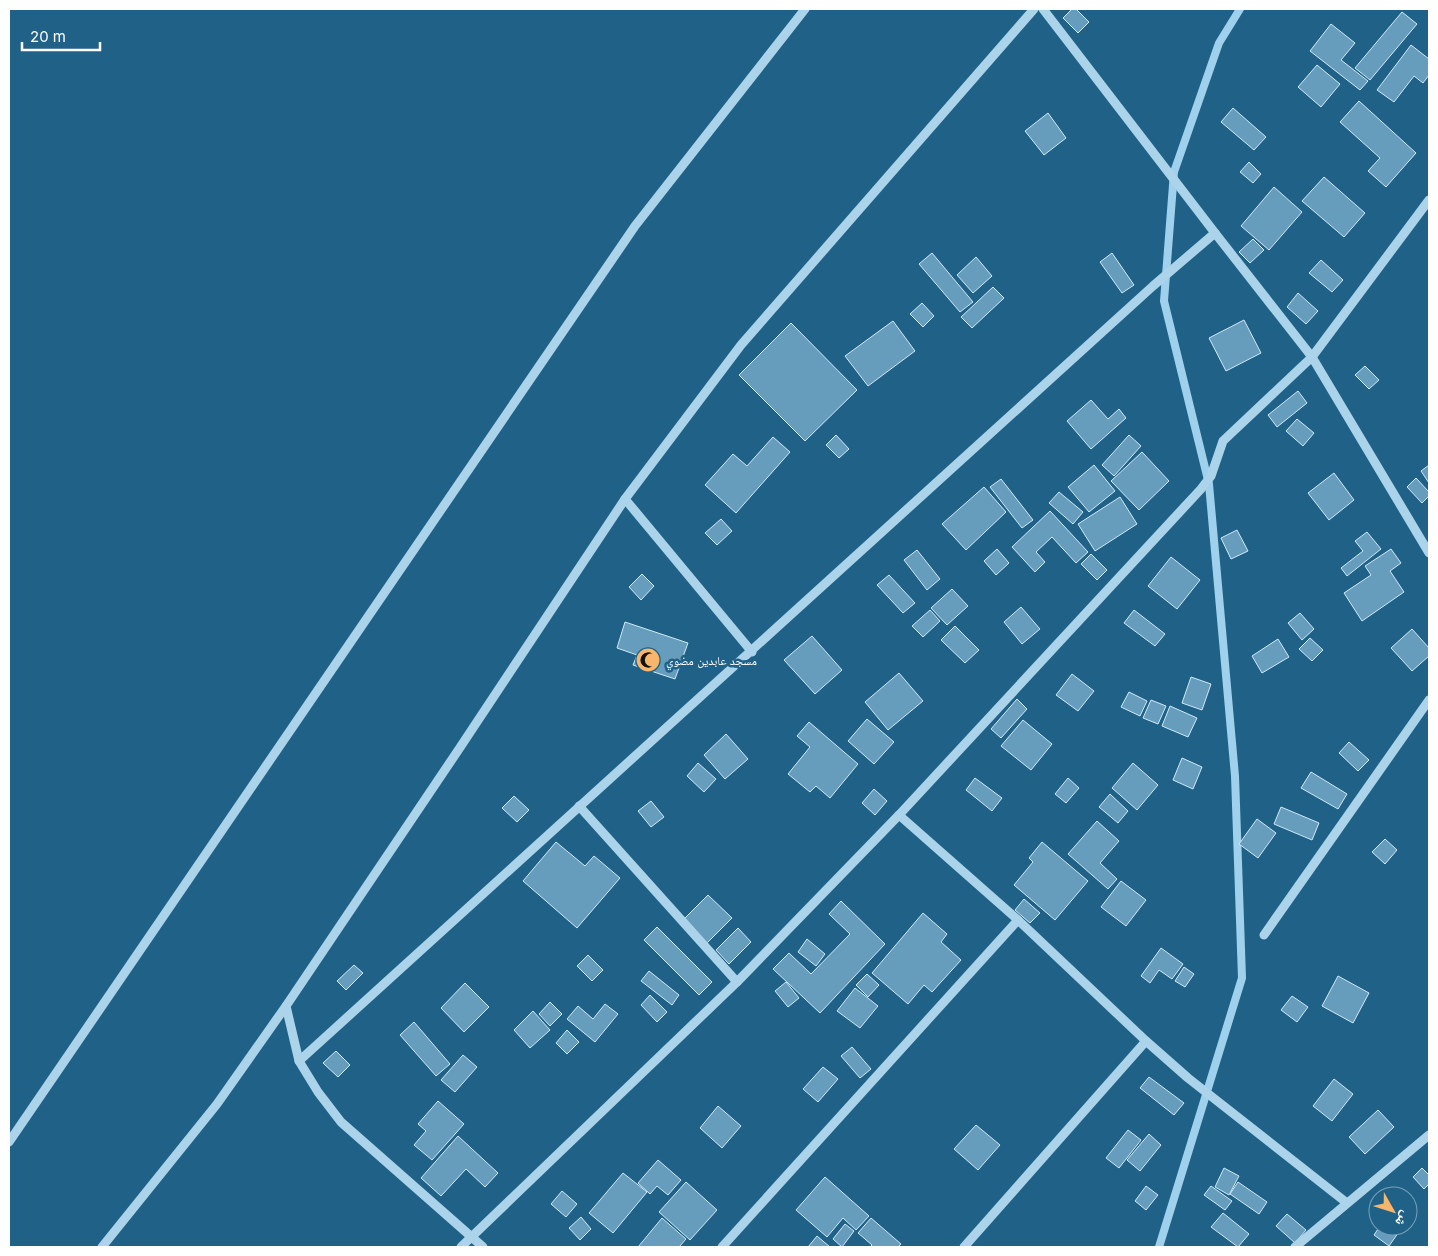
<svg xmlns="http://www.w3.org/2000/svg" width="1438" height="1256" font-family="Inter,'Noto Naskh Arabic',sans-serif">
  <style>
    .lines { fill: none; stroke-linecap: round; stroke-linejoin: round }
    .stream { stroke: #9fd0ec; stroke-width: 8 }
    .building { fill: #669dbc; stroke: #d0e9f8 }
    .minor { stroke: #abd3ea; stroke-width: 9 }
    .labels { text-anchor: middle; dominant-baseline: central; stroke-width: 5; stroke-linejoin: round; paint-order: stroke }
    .poi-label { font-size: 12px; fill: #fff; stroke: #206188; text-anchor: start }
  </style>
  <rect width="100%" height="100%" fill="#206188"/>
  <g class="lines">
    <polyline class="stream" points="1159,1247 1242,978 1235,776 1209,484 1164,301 1174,172 1219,43 1240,9"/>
  </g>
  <g class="building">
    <polygon points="1072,9 1076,9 1089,22 1078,33 1063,18"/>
    <polygon points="1402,12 1417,24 1370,80 1355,68"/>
    <polygon points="1331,24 1355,43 1341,60 1368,81 1360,90 1310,51"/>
    <polygon points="1411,45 1429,59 1429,75 1423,83 1414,76 1394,102 1377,90"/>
    <polygon points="1317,65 1340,84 1321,107 1298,87"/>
    <polygon points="1359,101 1416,153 1386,187 1368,171 1380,158 1340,122"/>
    <polygon points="1233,108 1266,137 1254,150 1221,122"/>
    <polygon points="1048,113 1066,138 1044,155 1025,131"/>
    <polygon points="1249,162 1261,174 1253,183 1240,172"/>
    <polygon points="1324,177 1365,213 1344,237 1302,201"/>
    <polygon points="1274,187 1302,212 1269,250 1241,226"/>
    <polygon points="1253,239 1264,250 1250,263 1239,252"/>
    <polygon points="932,253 973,302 960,312 919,264"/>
    <polygon points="1112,253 1134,285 1122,293 1100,262"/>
    <polygon points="976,257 992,276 973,293 957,275"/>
    <polygon points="1321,260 1343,280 1332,292 1309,273"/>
    <polygon points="993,287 1004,298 972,328 961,317"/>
    <polygon points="1298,293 1318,311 1306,324 1287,307"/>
    <polygon points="922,303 934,316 923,327 910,314"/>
    <polygon points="1244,320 1261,353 1226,371 1209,338"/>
    <polygon points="893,321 915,351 868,386 845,356"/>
    <polygon points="791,323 857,390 805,441 739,375"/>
    <polygon points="1365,366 1379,380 1369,389 1355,375"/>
    <polygon points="1298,391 1307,403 1277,427 1268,415"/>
    <polygon points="1091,400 1108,419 1119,409 1126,418 1091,449 1067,421"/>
    <polygon points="1297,419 1314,433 1303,446 1286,431"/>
    <polygon points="836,435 849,449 839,458 826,445"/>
    <polygon points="1129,435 1141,446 1114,476 1102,465"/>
    <polygon points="773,437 790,452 736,513 705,485 733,454 747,466"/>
    <polygon points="1142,452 1169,481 1139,510 1111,481"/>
    <polygon points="1094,465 1115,491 1089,512 1068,487"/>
    <polygon points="1429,465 1429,483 1421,471"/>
    <polygon points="1334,473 1354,500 1329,520 1308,493"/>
    <polygon points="1416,478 1429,492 1429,496 1422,503 1407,487"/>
    <polygon points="1001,479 1033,520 1022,528 990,487"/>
    <polygon points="984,487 1006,512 966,550 942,524"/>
    <polygon points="1059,492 1083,512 1073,524 1049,503"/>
    <polygon points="1120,497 1137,524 1095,551 1078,524"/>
    <polygon points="1050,511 1088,552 1076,563 1052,537 1036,552 1045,562 1035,572 1012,547"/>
    <polygon points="721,519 732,531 717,545 705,533"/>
    <polygon points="1237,530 1248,551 1231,559 1221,538"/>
    <polygon points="1367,532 1381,549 1347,576 1341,568 1363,551 1355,541"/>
    <polygon points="997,549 1009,563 996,575 984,561"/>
    <polygon points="1391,549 1401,563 1390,571 1404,592 1362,621 1344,593 1371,575 1365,566"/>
    <polygon points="917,550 940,579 927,590 904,560"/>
    <polygon points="1091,554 1107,570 1097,580 1081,564"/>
    <polygon points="1171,557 1200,580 1177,609 1148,586"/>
    <polygon points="642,574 654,586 641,600 629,587"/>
    <polygon points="889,575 915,603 903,613 877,585"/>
    <polygon points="952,589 968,606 947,625 931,608"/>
    <polygon points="1021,607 1040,629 1022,644 1004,622"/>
    <polygon points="930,610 940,621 923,637 912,626"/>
    <polygon points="1134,610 1165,634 1155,646 1124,623"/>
    <polygon points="1300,613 1314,629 1302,640 1288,623"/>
    <polygon points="625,622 688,643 675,679 633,665 637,655 617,648"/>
    <polygon points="955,626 979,650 965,663 941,640"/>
    <polygon points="1412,629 1429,648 1429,656 1412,671 1391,648"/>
    <polygon points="812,636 842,670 815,694 784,660"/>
    <polygon points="1310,638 1323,650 1312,661 1299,649"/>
    <polygon points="1278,639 1289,657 1262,673 1252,656"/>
    <polygon points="899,673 923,701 888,730 865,702"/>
    <polygon points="1072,674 1094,691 1078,711 1056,695"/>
    <polygon points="1191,677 1211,684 1202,710 1182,703"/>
    <polygon points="1129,692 1147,701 1140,716 1121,707"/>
    <polygon points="1017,699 1027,709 1001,738 991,729"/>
    <polygon points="1151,700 1166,706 1158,724 1143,718"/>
    <polygon points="1170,706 1197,718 1188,737 1162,726"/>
    <polygon points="867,719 894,742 874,764 848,741"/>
    <polygon points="1023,720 1052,744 1031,770 1001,746"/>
    <polygon points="809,722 858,764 830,798 816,786 810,792 788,774 810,747 797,736"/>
    <polygon points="726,734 748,759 725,779 704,755"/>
    <polygon points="1349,742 1369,760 1358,771 1339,753"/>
    <polygon points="1182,758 1202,767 1193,789 1173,780"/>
    <polygon points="698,763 716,779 704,792 687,776"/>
    <polygon points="1133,763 1158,785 1137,810 1112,788"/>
    <polygon points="1311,772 1347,794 1338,809 1301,788"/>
    <polygon points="975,778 1002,798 992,811 966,790"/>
    <polygon points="1068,778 1079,788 1066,803 1055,794"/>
    <polygon points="874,789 887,801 875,815 862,803"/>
    <polygon points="1110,794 1128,811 1118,823 1099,807"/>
    <polygon points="514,796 529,810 517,822 502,808"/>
    <polygon points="651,801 664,817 651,827 638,811"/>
    <polygon points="1281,807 1319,823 1312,840 1274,824"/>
    <polygon points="1257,819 1276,833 1258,858 1239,844"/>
    <polygon points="1097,821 1119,841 1100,863 1117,879 1108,889 1068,854"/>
    <polygon points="1385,839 1397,850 1385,864 1372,852"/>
    <polygon points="556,842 585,866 594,856 620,878 577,928 523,881"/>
    <polygon points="1042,842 1088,881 1055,920 1014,885 1033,862 1029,858"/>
    <polygon points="1121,881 1146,900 1126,926 1101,907"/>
    <polygon points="708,895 732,918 706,944 683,920"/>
    <polygon points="1024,899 1040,913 1030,923 1015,910"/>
    <polygon points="841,901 885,944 820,1013 773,969 789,953 811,974 850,934 829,914"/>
    <polygon points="923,913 947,934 941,942 961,960 932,992 924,985 908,1004 872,973"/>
    <polygon points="657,927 712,982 699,995 644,940"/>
    <polygon points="738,928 751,942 729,964 716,950"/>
    <polygon points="807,939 825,954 816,966 798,952"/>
    <polygon points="1161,948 1183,964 1172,979 1159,970 1150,983 1141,976"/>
    <polygon points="588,955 603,970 592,981 577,966"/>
    <polygon points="354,965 363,973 346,990 337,981"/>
    <polygon points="1184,967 1194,974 1185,987 1175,981"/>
    <polygon points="649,971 679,995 672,1005 641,981"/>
    <polygon points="867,974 879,985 868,997 856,985"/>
    <polygon points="1338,976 1369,993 1353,1023 1322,1006"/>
    <polygon points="786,982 799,998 788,1007 775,991"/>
    <polygon points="465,983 489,1007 464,1032 441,1008"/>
    <polygon points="855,988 878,1006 860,1028 837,1011"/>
    <polygon points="650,995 667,1012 657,1022 641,1005"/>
    <polygon points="1292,996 1308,1007 1297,1022 1281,1010"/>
    <polygon points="550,1002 562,1014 550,1026 539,1014"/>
    <polygon points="605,1004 618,1014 595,1042 567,1019 578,1006 593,1019"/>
    <polygon points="533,1011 550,1030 530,1048 514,1030"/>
    <polygon points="414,1022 450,1064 436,1076 400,1035"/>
    <polygon points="567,1030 579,1042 567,1054 556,1043"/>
    <polygon points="852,1047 871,1069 860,1078 841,1056"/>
    <polygon points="336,1051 350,1065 338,1077 323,1063"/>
    <polygon points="463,1055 477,1067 455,1092 441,1080"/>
    <polygon points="823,1067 838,1079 818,1102 803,1089"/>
    <polygon points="1149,1077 1184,1103 1174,1115 1140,1088"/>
    <polygon points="1334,1079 1353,1094 1332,1121 1313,1106"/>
    <polygon points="438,1101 464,1124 432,1160 414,1145 426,1131 418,1124"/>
    <polygon points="718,1106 741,1126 722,1148 700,1128"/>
    <polygon points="1378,1110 1394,1127 1365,1154 1349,1137"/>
    <polygon points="976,1125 1000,1145 978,1170 954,1149"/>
    <polygon points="1128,1130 1141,1140 1119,1168 1106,1158"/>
    <polygon points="1149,1134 1161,1145 1140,1171 1127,1160"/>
    <polygon points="458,1136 498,1173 485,1187 466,1169 441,1196 421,1178"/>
    <polygon points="658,1160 681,1180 668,1195 657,1186 650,1194 638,1183"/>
    <polygon points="1224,1168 1239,1176 1229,1195 1215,1187"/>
    <polygon points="1422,1168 1429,1175 1429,1184 1424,1189 1413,1177"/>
    <polygon points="623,1173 647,1192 613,1233 589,1213"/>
    <polygon points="825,1177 869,1216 856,1230 843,1218 827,1237 796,1210"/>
    <polygon points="686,1182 717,1210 690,1240 659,1212"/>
    <polygon points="1238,1182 1267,1202 1259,1214 1230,1194"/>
    <polygon points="1146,1186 1158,1195 1146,1210 1135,1201"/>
    <polygon points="1211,1186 1232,1201 1225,1210 1204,1195"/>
    <polygon points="562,1191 577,1204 566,1217 551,1204"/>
    <polygon points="1223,1213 1249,1234 1238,1247 1211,1227"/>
    <polygon points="1287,1214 1306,1230 1295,1243 1276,1226"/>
    <polygon points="581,1217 591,1229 580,1240 569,1228"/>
    <polygon points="662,1218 686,1239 679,1247 638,1247"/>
    <polygon points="871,1218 901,1244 898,1247 870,1247 872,1245 858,1233"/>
    <polygon points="845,1224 854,1231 842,1247 833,1239"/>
    <polygon points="1380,1226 1396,1226 1401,1229 1389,1246 1374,1235"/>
    <polygon points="817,1236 830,1247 808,1247"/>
  </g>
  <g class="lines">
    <g class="minor">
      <polyline points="1043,9 1215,233 1312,357 1429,553"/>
      <polyline points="625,499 752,652"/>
      <polyline points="579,806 737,982"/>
      <polyline points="899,815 1018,920 1146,1041 1188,1078 1347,1203"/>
      <polyline points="1264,935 1429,700"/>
      <polyline points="286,1006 299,1061 318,1092 341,1122 483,1247"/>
      <polyline points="299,1061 1153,286 1215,233"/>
      <polyline points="9,1142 635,226 805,9"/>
      <polyline points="102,1247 217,1104 286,1006 459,749 625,499 741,345 1034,9"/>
      <polyline points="461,1247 737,982 899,815 1201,489 1211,476 1223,441 1312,357 1429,200"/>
      <polyline points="722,1247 1018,920"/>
      <polyline points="964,1247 1146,1041"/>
      <polyline points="1295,1247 1429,1135"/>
    </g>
  </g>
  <defs>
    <symbol id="mosque-disc" viewBox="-11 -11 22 22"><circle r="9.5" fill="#f7b66c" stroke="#206188"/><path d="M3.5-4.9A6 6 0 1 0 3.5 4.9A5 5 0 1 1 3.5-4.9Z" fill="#111"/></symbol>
  </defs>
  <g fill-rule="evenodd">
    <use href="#mosque-disc" x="634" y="646" width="28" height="28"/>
  </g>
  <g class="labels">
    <g class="poi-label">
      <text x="666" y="660">مسجد عابدين مضوي</text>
    </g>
  </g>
  <rect width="1438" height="1256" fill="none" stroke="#ffffff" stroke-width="20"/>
  <g transform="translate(1393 1211) rotate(129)"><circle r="24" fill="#206188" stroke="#79a0b8"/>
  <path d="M0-4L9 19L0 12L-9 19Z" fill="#f7b66c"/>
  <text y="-8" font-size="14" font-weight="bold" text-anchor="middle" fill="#ffffff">ش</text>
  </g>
  <path d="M22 42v8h78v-8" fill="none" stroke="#ffffff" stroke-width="2.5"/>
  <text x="30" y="42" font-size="15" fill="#ffffff" stroke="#206188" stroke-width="4" paint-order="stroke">20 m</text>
</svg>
